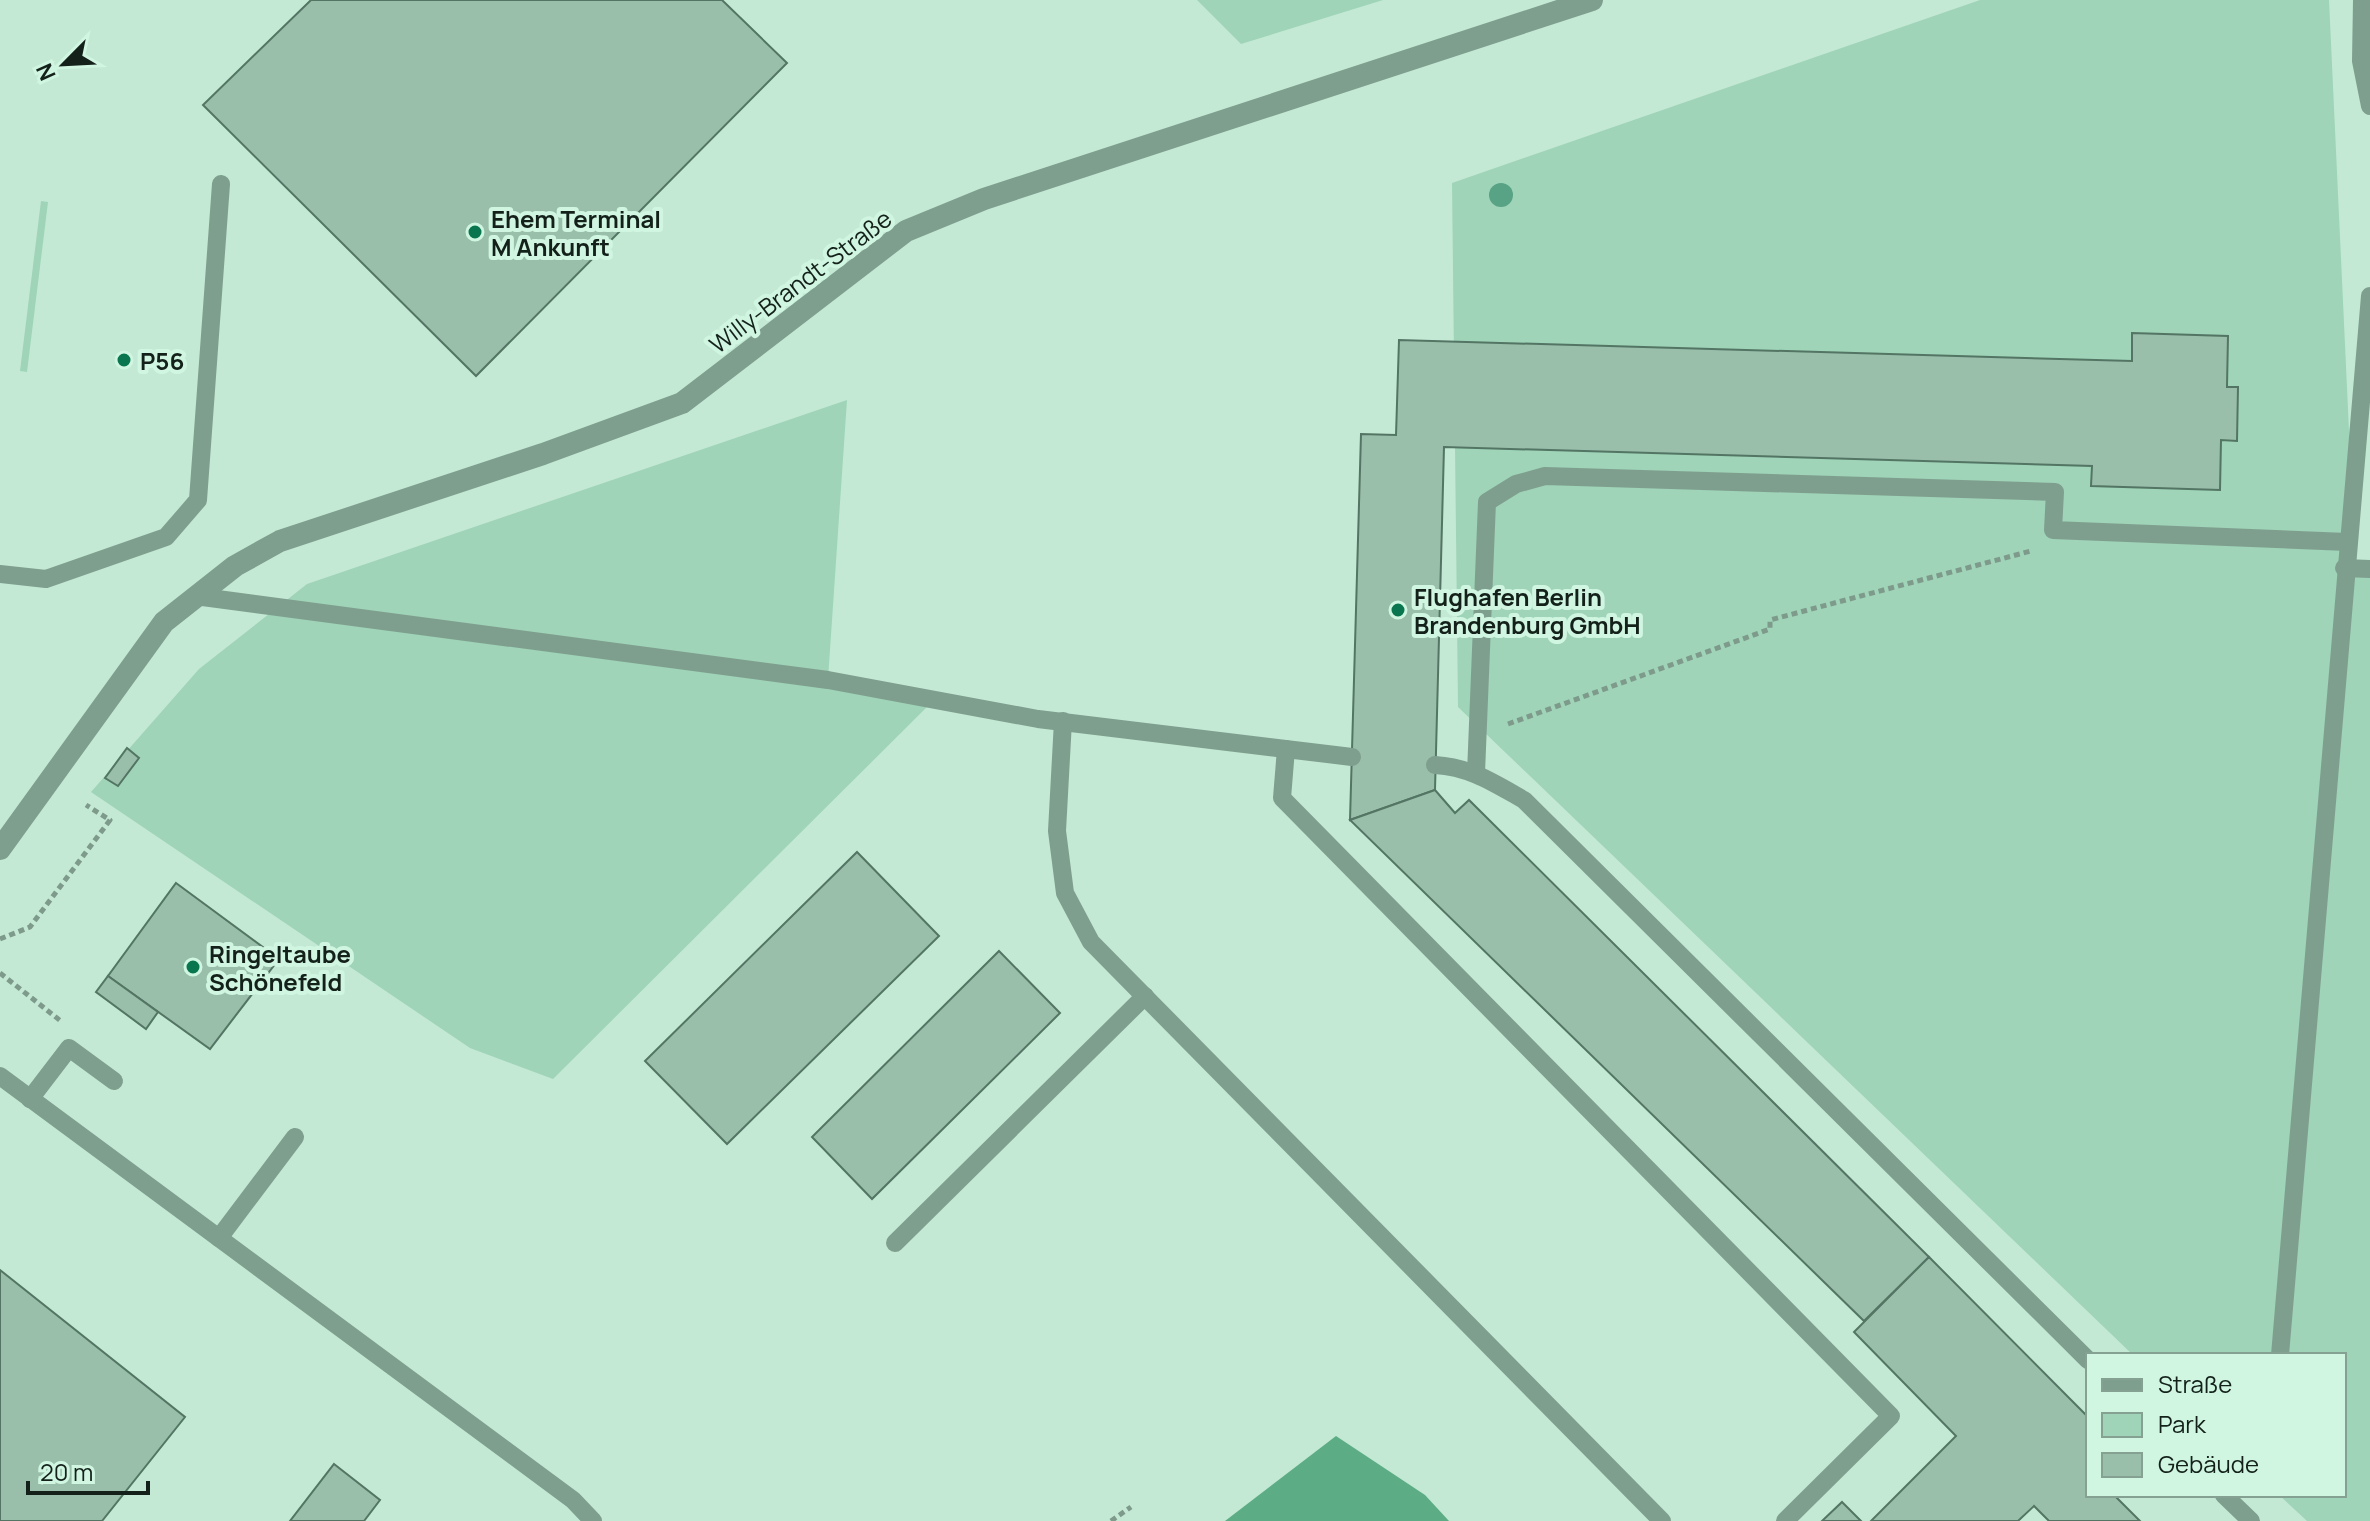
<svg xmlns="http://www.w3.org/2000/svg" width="2370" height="1521" font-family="Manrope,sans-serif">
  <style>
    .green { fill: #9fd4b8 }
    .forest { fill: #5cac85 }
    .building { fill: #99beaa; stroke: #537563; stroke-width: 2 }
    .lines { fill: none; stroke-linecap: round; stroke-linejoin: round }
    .path { stroke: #7e9a8b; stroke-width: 5; stroke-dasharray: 6 4; stroke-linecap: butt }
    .service { stroke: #7f9f8e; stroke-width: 18 }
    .minor { stroke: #7f9f8e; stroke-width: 22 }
    .tree { fill: #58a285 }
    .poi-dot { fill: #09764f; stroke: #d0f6e1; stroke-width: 3 }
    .labels { text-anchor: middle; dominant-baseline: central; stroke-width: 8; stroke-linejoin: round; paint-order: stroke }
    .poi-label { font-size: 24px; font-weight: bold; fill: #13211a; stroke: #d0f6e1; text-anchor: start }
    .street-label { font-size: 24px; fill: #13211a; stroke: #d0f6e1 }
  </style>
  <rect width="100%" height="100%" fill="#c3e9d4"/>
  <g class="green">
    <polygon points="1197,0 1383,0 1241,44"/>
    <polygon points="1980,0 2329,0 2355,560 2370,561 2370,1521 2307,1521 2279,1495 2344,1495 2344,1355 2133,1355 1458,707 1452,183"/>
    <polygon points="41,201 48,202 27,372 20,371"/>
    <polygon points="847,400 828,679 935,699 553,1079 470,1048 91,792 199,669 307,584"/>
  </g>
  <polygon class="forest" points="1336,1436 1425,1495 1449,1521 1225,1521"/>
  <g class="building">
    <polygon points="311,0 722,0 787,63 476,376 203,105"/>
    <polygon points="2132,333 2228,336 2227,387 2238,387 2237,441 2221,440 2220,490 2091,486 2092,466 1444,447 1435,790 1350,820 1361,434 1396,435 1399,340 2132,361"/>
    <polygon points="127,748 139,758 118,786 105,778"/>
    <polygon points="1435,790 1455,813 1469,800 1929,1257 1864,1321 1350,820"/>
    <polygon points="857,852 939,936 727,1144 645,1061"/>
    <polygon points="176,883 279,959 210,1049 108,976"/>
    <polygon points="999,951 1060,1013 872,1199 812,1137"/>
    <polygon points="108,976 158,1012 146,1029 96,992"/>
    <polygon points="1929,1257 2088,1417 2088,1495 2114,1495 2140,1521 2049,1521 2034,1506 2018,1521 1871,1521 1956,1436 1854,1332"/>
    <polygon points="0,1270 185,1417 102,1521 0,1521"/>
    <polygon points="334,1464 380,1500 364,1521 290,1521"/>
    <polygon points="1842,1502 1861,1521 1822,1521"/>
  </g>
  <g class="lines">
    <g class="path">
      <polyline points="1508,724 1770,629 1770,620 2031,551"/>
      <polyline points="0,939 30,927 110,820 86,805"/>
      <polyline points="0,973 62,1022"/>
      <polyline points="1111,1521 1131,1507"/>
    </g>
    <g class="service">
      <polyline points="2362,0 2361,61 2370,106"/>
      <polyline points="2344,568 2370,569"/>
      <polyline points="0,574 46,579 166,537 198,500 221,184"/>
      <polyline points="195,596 828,680 1038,719 1352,757"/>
      <polyline points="1063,721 1057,831 1065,893 1091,942 1662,1521"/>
      <polyline points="1286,749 1282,798 1891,1416 1785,1521"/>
      <path d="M1435 765C1470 767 1494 783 1524 800L2088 1360"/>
      <polyline points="1476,773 1487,502 1516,484 1545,476 2055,492 2053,530 2347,542"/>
      <polyline points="0,1076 573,1500 593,1521"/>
      <polyline points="30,1099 69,1048 114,1081"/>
      <polyline points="219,1238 295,1137"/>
      <polyline points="895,1243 1145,996"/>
      <polyline points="2280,1355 2370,296"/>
      <polyline points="2224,1495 2251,1521"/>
    </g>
    <polyline class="minor" points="0,849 164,622 235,566 280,541 543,454 682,403 906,231 984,199 1592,0"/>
  </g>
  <circle class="tree" cx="1501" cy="195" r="12"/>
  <g class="poi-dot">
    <circle cx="475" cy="232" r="8"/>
    <circle cx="124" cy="360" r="8"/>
    <circle cx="1398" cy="610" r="8"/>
    <circle cx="193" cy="967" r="8"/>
  </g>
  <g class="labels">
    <g class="poi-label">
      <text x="491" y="218">Ehem Terminal<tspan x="491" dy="28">M Ankunft</tspan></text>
      <text x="140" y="360">P56</text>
      <text x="1414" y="596">Flughafen Berlin<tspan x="1414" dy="28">Brandenburg GmbH</tspan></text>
      <text x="209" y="953">Ringeltaube<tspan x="209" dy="28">Schönefeld</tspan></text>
    </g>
    <g class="street-label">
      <text transform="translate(800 281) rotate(-37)">Willy-Brandt-Straße</text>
    </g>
  </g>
  <rect x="2086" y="1353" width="260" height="144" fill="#d0f6e1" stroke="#84a191" stroke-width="2"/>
  <rect x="2102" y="1379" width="40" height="12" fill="#7f9f8e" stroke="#84a191" stroke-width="2"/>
  <text x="2158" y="1393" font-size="24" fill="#13211a">Straße</text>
  <rect x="2102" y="1413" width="40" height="24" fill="#9fd4b8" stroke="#84a191" stroke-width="2"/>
  <text x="2158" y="1433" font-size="24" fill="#13211a">Park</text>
  <rect x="2102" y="1453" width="40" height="24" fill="#99beaa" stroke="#84a191" stroke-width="2"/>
  <text x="2158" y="1473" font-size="24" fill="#13211a">Gebäude</text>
  <g transform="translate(64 64) rotate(246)" stroke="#d0f6e1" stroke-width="6" paint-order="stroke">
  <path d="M0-6L14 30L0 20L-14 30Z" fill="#13211a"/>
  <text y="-12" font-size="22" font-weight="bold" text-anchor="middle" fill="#13211a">N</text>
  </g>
  <path d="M28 1481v12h120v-12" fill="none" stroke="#13211a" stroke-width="4"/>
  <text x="40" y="1481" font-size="24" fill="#13211a" stroke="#d0f6e1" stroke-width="6" paint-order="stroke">20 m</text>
</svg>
